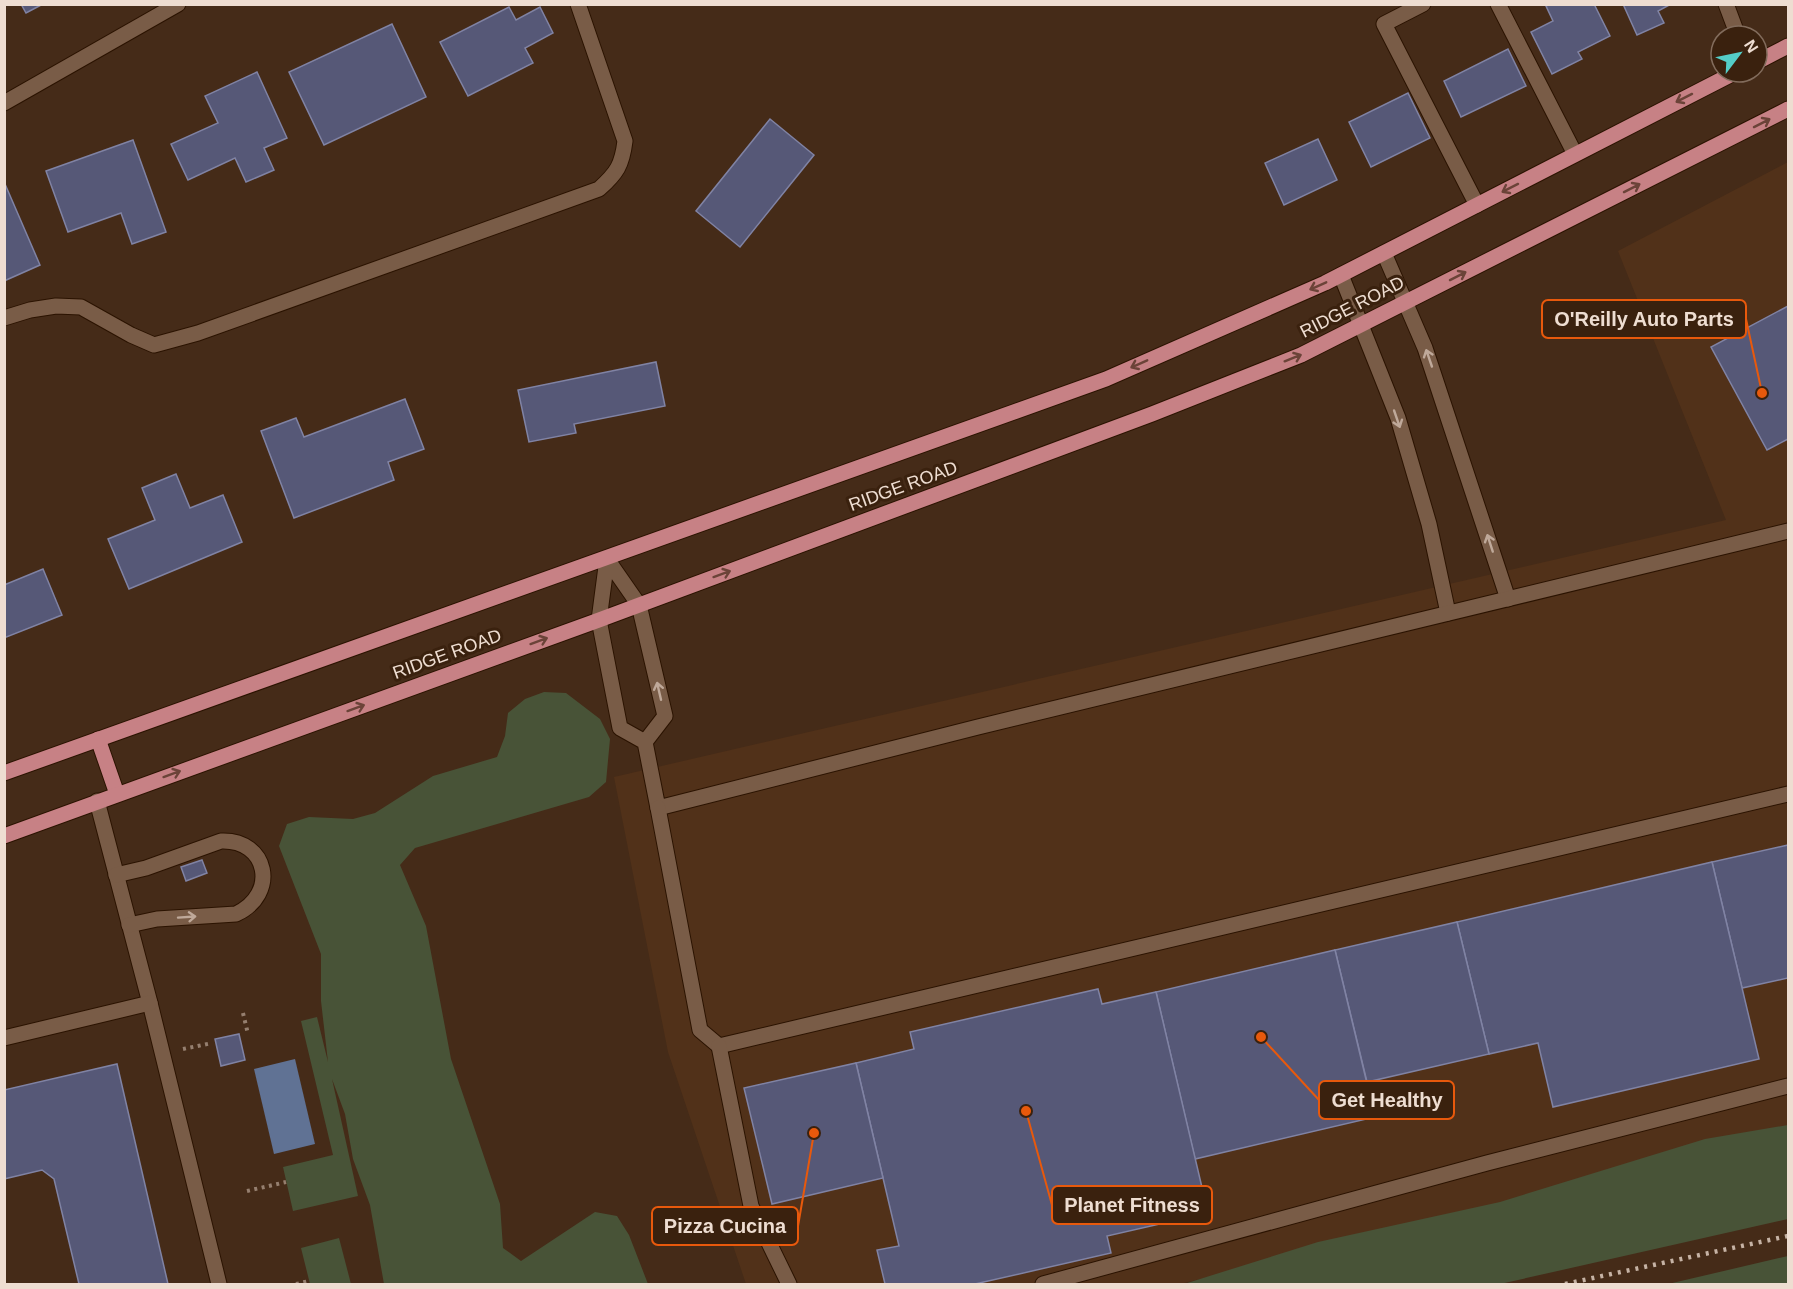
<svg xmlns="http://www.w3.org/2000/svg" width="1793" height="1289" font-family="Helvetica,sans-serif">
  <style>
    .built { fill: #513119 }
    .green { fill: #485337 }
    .water { fill: #607294 }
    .building { fill: #565877; stroke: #8083a4; stroke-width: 1.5 }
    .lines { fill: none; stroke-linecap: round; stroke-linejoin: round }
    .minor-casing { stroke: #2b1301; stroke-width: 17 }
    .major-casing { stroke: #2b1301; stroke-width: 17 }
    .path { stroke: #957f6f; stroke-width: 4; stroke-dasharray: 3 4.5; stroke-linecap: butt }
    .minor { stroke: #795c47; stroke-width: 15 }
    .major { stroke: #c78185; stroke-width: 15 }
    .rail { stroke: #c6b3a5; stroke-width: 4.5; stroke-dasharray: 3 6; stroke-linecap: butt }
    .oneway { stroke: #6b4338 }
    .oneway2 { stroke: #bfa99a }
    .labels { text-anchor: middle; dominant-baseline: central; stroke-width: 6; stroke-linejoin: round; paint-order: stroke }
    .street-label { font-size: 18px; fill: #eeddd1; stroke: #3a210e }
    .leader { fill: none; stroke: #e8590c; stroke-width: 2 }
    .callout-dot { fill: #e8590c; stroke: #3a210e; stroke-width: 2 }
    .callout { fill: #3a210e; stroke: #e8590c; stroke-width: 2 }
    .callout-label { font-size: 20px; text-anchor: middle; font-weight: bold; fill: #eeddd1 }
  </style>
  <rect width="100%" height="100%" fill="#452b18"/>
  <polygon class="built" points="1788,162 1788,1136 1180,1284 746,1284 668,1052 614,777 1726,520 1618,251"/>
  <g class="green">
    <polygon points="544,692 566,693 600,719 610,739 606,782 589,797 415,848 400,865 426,926 451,1059 500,1204 503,1248 521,1261 595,1212 617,1216 629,1235 648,1284 384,1284 370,1205 353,1159 345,1114 332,1079 358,1196 293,1211 283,1167 333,1155 301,1021 317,1017 328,1062 321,1001 321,954 279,846 287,824 309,817 353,819 375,813 433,776 497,757 505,736 508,713 525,699"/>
    <polygon points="1788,1125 1788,1219 1500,1284 1184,1284 1318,1242 1500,1202 1705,1139"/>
    <polygon points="339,1238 351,1284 310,1284 301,1248"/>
    <polygon points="1788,1256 1788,1284 1668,1284"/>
  </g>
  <polygon class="water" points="295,1059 315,1144 274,1154 254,1069"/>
  <g class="building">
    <polygon points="21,4 43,4 26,13"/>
    <polygon points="1550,4 1594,4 1610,36 1578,52 1582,59 1552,74 1531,32 1553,21 1546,6"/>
    <polygon points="1623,4 1671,4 1658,11 1664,23 1637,35"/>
    <polygon points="509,7 516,20 540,7 553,33 525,48 533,63 468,96 440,42"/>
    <polygon points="392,24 426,97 324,145 289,72"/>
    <polygon points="1508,49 1526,86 1461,117 1444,81"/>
    <polygon points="257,72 287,138 264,148 274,170 246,182 235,158 188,180 171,144 218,123 205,96"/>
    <polygon points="1408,93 1430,138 1371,167 1349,122"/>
    <polygon points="770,119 814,155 740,247 696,211"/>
    <polygon points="1318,139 1337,180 1284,205 1265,163"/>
    <polygon points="133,140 166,232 132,244 121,213 68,232 46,171"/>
    <polygon points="5,184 40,265 4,281 4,184"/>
    <polygon points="1788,306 1788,439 1767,450 1711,347"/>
    <polygon points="656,362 665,406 574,424 576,433 529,442 518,390"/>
    <polygon points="405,399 424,449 388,462 394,480 294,518 261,431 296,418 304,437"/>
    <polygon points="176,474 190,508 223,495 242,542 129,589 108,539 155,520 142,488"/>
    <polygon points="43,569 62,615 4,638 4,585"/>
    <polygon points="1788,845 1788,978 1742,988 1712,862"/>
    <polygon points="202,860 207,873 186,881 181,867"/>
    <polygon points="1712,862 1759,1059 1553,1107 1538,1043 1489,1054 1457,922"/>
    <polygon points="1457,922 1489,1054 1367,1082 1335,950"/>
    <polygon points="1335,950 1375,1117 1195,1159 1156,992"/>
    <polygon points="1098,989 1102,1004 1156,992 1208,1213 1107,1236 1111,1253 975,1284 885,1284 877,1250 899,1246 856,1063 914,1049 910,1032"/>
    <polygon points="239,1034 245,1060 221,1066 215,1039"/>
    <polygon points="856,1063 883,1178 772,1204 744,1088"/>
    <polygon points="117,1064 168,1284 79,1284 54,1179 42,1170 4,1179 4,1090"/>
  </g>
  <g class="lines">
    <defs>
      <g id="minor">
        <polyline points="1423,4 1384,24 1477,205"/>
        <polyline points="1498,4 1575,154"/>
        <polyline points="1726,4 1738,36"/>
        <polyline points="4,103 178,4"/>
        <polyline points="1384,253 1425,348 1508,599"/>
        <polyline points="1341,275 1398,418 1429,524 1448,613"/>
        <path d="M4 318 30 310 56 306 81 307 131 335 154 345 198 333 599 189C617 173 622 165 625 141L578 4"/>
        <polyline points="645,742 620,728 599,620 607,559 639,605 665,716 645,742 658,808 978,727 1788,531"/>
        <polyline points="97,801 150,1003 219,1284"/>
        <polyline points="658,808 700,1030 719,1046 1788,794"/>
        <path d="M116 875 146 868 221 841C268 839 279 894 236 914L157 919 129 925"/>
        <polyline points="4,1038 150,1003"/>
        <polyline points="719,1046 751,1206 789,1284"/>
        <polyline points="1043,1284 1487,1163 1788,1086"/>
      </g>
      <g id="major">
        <polyline points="1757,62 1788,46"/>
        <polyline points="98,739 117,794"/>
        <polyline points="4,773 1106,379 1325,283 1736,72"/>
        <polyline points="4,836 599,620 1152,414 1301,355 1788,109"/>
      </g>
    </defs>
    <use href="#minor" class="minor-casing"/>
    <use href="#major" class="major-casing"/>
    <g class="path">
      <polyline points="243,1013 248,1034"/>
      <polyline points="183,1049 212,1043"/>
      <polyline points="247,1191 286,1182"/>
      <polyline points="296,1284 309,1281"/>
    </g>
    <use href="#minor" class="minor"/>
    <use href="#major" class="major"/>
    <polyline class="rail" points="1565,1284 1788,1236"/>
  </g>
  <defs><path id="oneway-shaft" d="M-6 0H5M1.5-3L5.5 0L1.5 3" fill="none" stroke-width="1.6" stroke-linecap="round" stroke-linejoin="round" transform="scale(1.5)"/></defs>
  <g class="oneway">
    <use href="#oneway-shaft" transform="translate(1684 98) rotate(153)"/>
    <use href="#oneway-shaft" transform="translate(1762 123) rotate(-27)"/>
    <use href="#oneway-shaft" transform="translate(1510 188) rotate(153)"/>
    <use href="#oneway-shaft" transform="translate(1632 188) rotate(-27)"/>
    <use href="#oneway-shaft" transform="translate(1458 276) rotate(-27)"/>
    <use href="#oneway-shaft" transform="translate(1318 286) rotate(156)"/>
    <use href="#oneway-shaft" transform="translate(1293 358) rotate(-22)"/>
    <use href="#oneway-shaft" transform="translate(1139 364) rotate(156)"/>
    <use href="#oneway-shaft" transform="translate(722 574) rotate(-20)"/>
    <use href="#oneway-shaft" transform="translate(539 641) rotate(-20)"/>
    <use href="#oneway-shaft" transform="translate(356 708) rotate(-20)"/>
    <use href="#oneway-shaft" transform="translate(172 774) rotate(-20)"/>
  </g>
  <g class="oneway2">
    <use href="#oneway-shaft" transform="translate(1429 358) rotate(-109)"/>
    <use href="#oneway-shaft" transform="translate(1397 419) rotate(71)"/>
    <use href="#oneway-shaft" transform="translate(1490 543) rotate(-108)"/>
    <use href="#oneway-shaft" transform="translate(659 691) rotate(-103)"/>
    <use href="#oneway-shaft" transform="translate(187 917) rotate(-4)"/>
  </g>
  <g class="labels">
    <g class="street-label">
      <text transform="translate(1352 307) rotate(-27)">RIDGE ROAD</text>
      <text transform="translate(903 486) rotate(-20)">RIDGE ROAD</text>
      <text transform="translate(447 654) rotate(-20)">RIDGE ROAD</text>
    </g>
  </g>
  <path class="leader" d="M1762 393L1746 319M1261 1037L1319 1100M1026 1111L1052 1205M814 1133L798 1226"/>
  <g class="callout-dot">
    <circle cx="1762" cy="393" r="6"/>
    <circle cx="1261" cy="1037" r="6"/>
    <circle cx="1026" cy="1111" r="6"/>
    <circle cx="814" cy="1133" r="6"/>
  </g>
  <g class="callout">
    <rect x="1542" y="300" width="204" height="38" rx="6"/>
    <rect x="1319" y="1081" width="135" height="38" rx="6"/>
    <rect x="1052" y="1186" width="160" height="38" rx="6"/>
    <rect x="652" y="1207" width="146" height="38" rx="6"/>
  </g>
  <g class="callout-label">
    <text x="1644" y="326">O'Reilly Auto Parts</text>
    <text x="1387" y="1107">Get Healthy</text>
    <text x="1132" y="1212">Planet Fitness</text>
    <text x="725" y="1233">Pizza Cucina</text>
  </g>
  <rect width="1793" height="1289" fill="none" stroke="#eeddd1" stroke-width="12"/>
  <g transform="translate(1739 54) rotate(58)"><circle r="28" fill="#3a210e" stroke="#826c5c" stroke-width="1.5"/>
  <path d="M0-4.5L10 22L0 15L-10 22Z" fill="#54cdc7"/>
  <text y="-9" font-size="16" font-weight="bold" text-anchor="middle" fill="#eeddd1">N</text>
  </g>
</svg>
